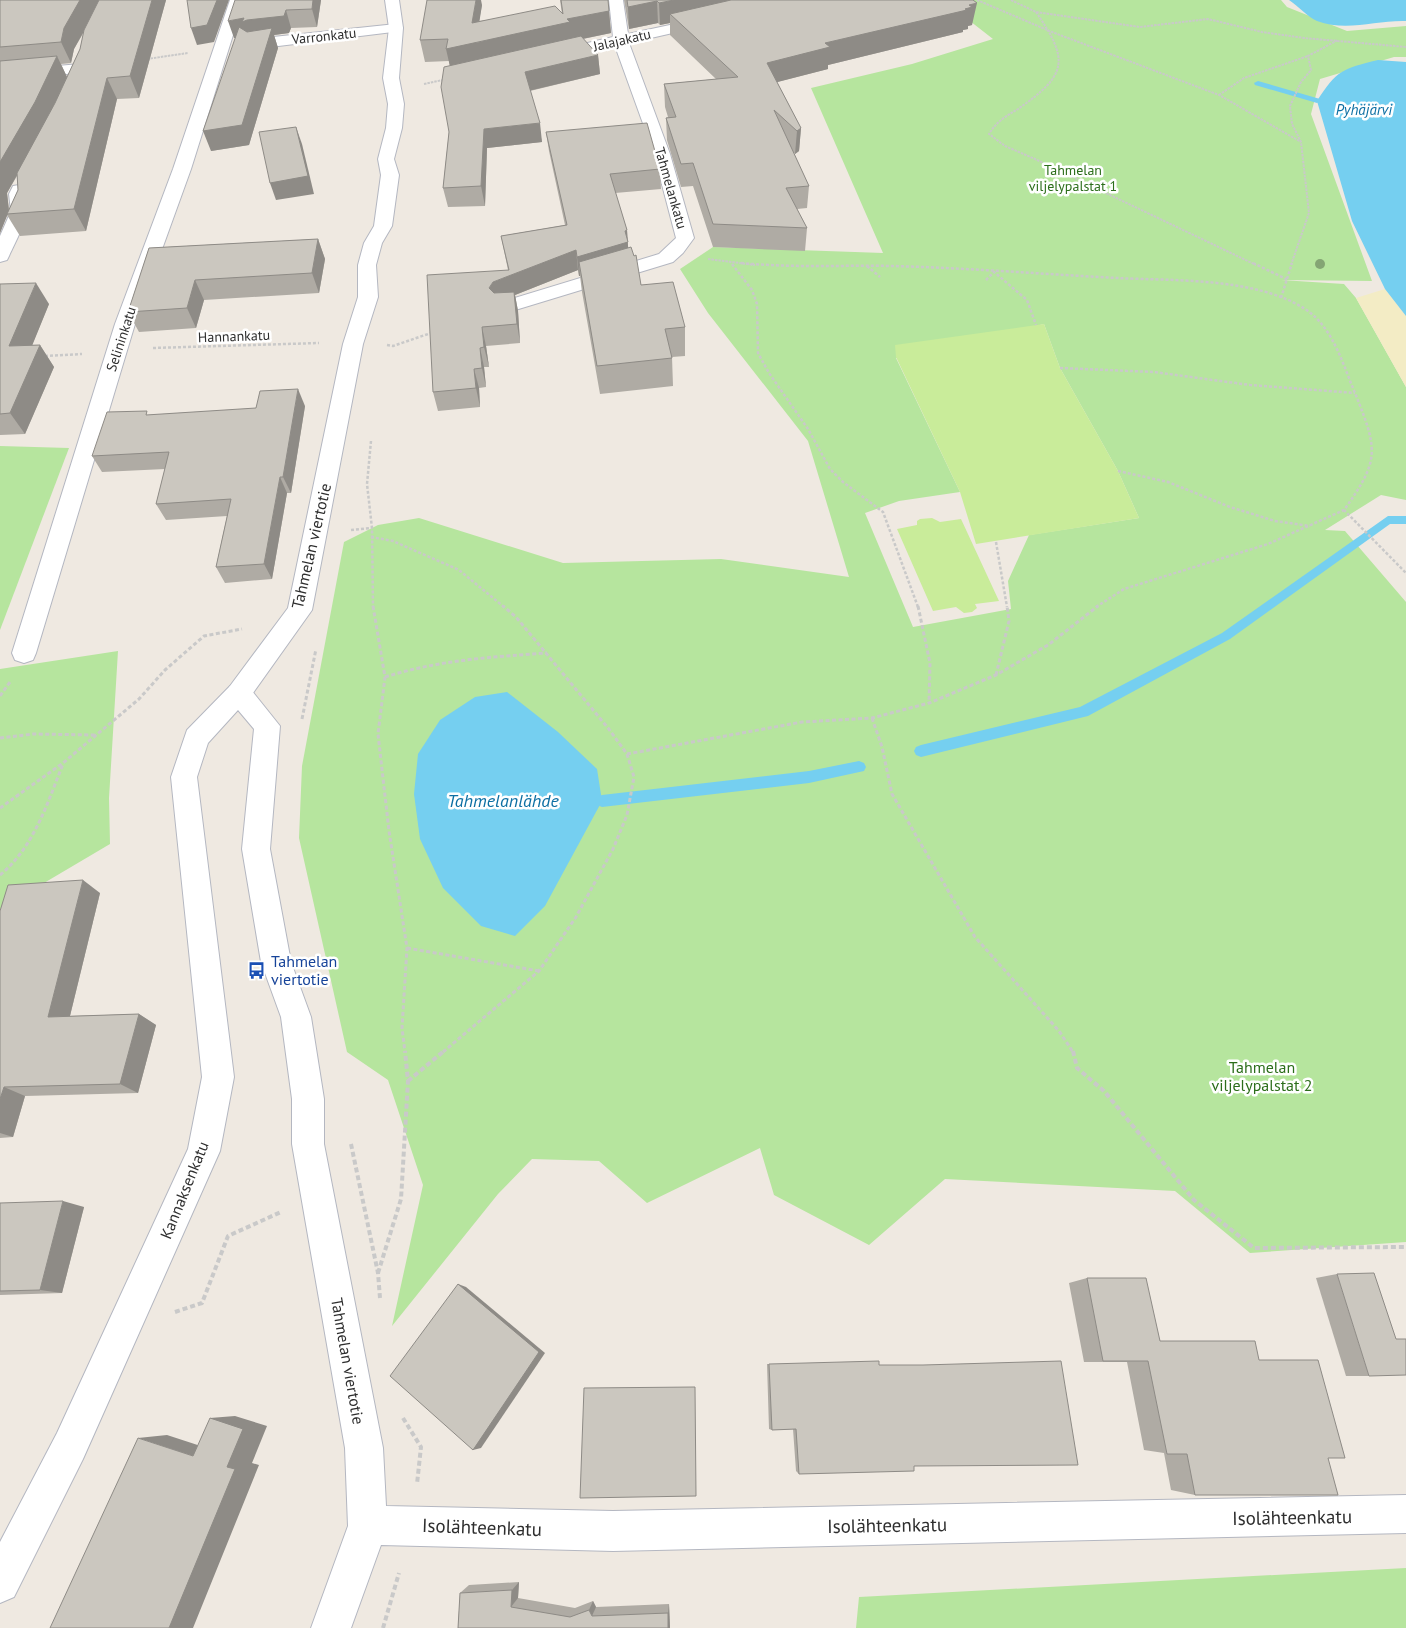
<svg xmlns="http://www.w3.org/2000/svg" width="1406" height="1628" font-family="'PT Sans',sans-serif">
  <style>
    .green { fill: #b6e59e; fill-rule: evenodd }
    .sand { fill: #f3ecc5 }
    .pitch { fill: #c9ec9a }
    .water { fill: #75cff0 }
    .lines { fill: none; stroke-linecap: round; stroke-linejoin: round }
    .stream { fill: #75cff0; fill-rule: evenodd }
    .minor-casing { stroke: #b4b7c1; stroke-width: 2 }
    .tertiary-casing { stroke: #b4b7c1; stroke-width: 2 }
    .path-far3 { stroke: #c9c9c9; stroke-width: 2; stroke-dasharray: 2.5 1; stroke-linecap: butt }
    .path-far2 { stroke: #c9c9c9; stroke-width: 2.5; stroke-dasharray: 3 2; stroke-linecap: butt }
    .path-far1 { stroke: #c9c9c9; stroke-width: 3; stroke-dasharray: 4 2.5; stroke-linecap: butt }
    .path { stroke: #c9c9c9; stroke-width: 4; stroke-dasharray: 5 3; stroke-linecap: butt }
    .minor { fill: #fff; fill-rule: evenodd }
    .tertiary { fill: #fff; fill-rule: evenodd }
    .tree { fill: #84a574 }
    .wall { fill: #afaba4; fill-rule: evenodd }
    .shaded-wall { fill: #8e8b86 }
    .building { fill: #cbc7bf; stroke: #8e8b86 }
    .labels { text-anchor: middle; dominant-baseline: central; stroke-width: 5; stroke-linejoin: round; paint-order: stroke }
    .far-street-label { font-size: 14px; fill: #2e2e2e; stroke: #fff }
    .far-park-label { font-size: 14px; fill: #2c6e1b; stroke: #fff }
    .far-water-label { font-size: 15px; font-style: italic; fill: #0d6fa3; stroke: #fff }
    .street-label { font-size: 16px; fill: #2e2e2e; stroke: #fff }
    .transit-label { font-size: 16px; fill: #164399; stroke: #fff; text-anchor: start }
    .park-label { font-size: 16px; fill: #2c6e1b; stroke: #fff }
    .water-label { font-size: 18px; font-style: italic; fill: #0d6fa3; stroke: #fff }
    .near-street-label { font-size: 19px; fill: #2e2e2e; stroke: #fff }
  </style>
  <rect width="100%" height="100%" fill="#efe9e1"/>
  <g class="green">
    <path d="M943 0H1281L1287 7 1347 31 1406 26V57H1394L1320 79 1311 114 1372 281 1281 280 1344 284 1356 298 1406 387V500L1381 495 1325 530 1345 531 1406 602V1242L1250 1253 1175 1191 945 1179 869 1245 774 1195 760 1148 647 1203 599 1161 532 1159 498 1194 392 1326 423 1185 388 1080 347 1052 299 838 302 766 344 542 378 525 419 518 563 563 721 559 849 577 808 441 708 313 680 269 713 247 883 253 811 88 912 64 993 39ZM1044 324 1060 368 1118 471 1139 518 1029 535 1008 581 1011 609 913 627 865 513 899 501 960 492 896 358Z"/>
    <polygon points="0,446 69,448 0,630"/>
    <polygon points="118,651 109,798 110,844 0,909 0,669"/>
    <polygon points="1406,1568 1406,1628 856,1628 859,1597"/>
  </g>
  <polygon class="sand" points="1385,289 1406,316 1406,387 1356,298"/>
  <g class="pitch">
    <polygon points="1044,324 1060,368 1118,471 1139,518 976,544 960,492 896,357 895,345"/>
    <polygon points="932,518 940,522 961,519 999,601 975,604 977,608 972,612 964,613 956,607 933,611 897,529 917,525 917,521 920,519"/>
  </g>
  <g class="water">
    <path d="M1289 0H1406V21C1376 20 1347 32 1317 21 1308 17 1298 6 1289 0Z"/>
    <path d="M1378 60 1406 62V316L1385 289 1352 221 1317 101C1337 70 1342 69 1378 60Z"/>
    <polygon points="507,692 558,732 597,769 602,801 545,906 515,936 481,926 443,888 420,839 414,794 418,754 440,720 475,697"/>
  </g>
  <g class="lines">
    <g class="stream">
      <polygon points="1258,81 1320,99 1321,101 1317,103 1255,85 1254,83"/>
      <polygon points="1388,516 1406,516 1406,524 1390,524 1230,639 1088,716 921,757 916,755 914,751 916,747 921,745 1080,707 1222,633"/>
      <polygon points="859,761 864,763 866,767 864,771 809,783 602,807 597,805 595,801 597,797 602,795 809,771"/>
    </g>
    <defs>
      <g id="minor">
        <polygon points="230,0 244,0 191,169 135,324 36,653 33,660 24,663 15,660 12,653 115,324 173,169"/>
        <polygon points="609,0 623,0 628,34 707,17 714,21 712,24 629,43 670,154 694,238 683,253 673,262 512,311 498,311 495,307 498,303 659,254 676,238 654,154 615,46 554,60 546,55 549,52 613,37"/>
        <polygon points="396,24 401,25 403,28 401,31 253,49 245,44 253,39"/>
        <polygon points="80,64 85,66 88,69 85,72 0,81 0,71"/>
        <path d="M19 185 25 186C37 204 17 238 9 256L7 260 0 262V236L11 211 9 194 13 186Z"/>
        <polygon points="239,683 248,686 280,726 270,849 291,962 311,1017 324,1099 324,1144 383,1448 386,1506 613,1511 1406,1495 1406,1533 613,1551 381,1545 351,1628 311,1628 348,1526 345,1448 292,1144 292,1099 281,1017 261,962 242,849 254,729 238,710 208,743 197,777 234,1077 220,1151 83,1459 14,1597 0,1603 0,1542 57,1433 188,1149 202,1077 171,777 187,730 230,686"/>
      </g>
      <polygon id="tertiary" points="385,0 399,0 403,28 399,78 404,104 402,128 394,159 399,175 392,226 382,243 376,265 378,297 363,344 312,610 248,700 239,703 230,700 226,693 230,686 288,608 343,344 358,297 358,265 364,243 374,226 381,175 378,159 386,128 388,104 383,78 389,28"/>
    </defs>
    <use href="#minor" class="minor-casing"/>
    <use href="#tertiary" class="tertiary-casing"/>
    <g class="path-far3">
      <polyline points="977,0 1052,32 1219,95 1301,142"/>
      <polyline points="1011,0 1036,12 1140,27 1208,19 1262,32 1304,38 1406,47"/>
      <path d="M1036 12C1070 61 1067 75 1018 109 1006 116 996 122 989 134L1005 146 1035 159 1256 265"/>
      <polyline points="147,59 188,53"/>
      <polyline points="424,84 443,80"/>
      <polyline points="1219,95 1244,78 1308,56"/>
      <polyline points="708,259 755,265"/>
      <polyline points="1291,265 1309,213 1301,142 1292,124 1290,106 1301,82 1311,70 1308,56 1338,40"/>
    </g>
    <g class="path-far2">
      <path d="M741 263C792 268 842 265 893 266 968 268 1042 274 1117 278 1175 281 1259 277 1308 311 1334 330 1343 365 1355 393 1378 450 1380 460 1344 510L1406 573"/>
      <polyline points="1253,263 1288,280"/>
      <polyline points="732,264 752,290 757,304 758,353 769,373 808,429 830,469 843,482 883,512 918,607"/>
      <polyline points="867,266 880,277"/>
      <polyline points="986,280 994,272 1027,300 1036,325"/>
      <polyline points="1281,298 1292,263"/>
      <polyline points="387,345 393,346 434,332"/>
      <polyline points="153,348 319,343"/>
      <polyline points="45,356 82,354"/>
      <polyline points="1060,368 1154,372 1250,385 1355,393"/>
      <polyline points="371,441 367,484 372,528 373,607"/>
      <polyline points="1118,471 1168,482 1230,507 1275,521 1310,526"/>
      <polyline points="351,530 372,528"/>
      <polyline points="371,537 393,541 459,570 504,607"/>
      <polyline points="996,542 1007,607"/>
      <polyline points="1096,607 1124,589 1268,544 1344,510"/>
    </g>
    <g class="path-far1">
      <polyline points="373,606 385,677 378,734 389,831 407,948 402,1028 405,1052"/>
      <polyline points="918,606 930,663 929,703"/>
      <polyline points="996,675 1009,621 1007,606"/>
      <path d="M385 677C439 660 491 657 547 653"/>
      <polyline points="0,696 10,682"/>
      <polyline points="872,718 882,747 892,794 975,937 1059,1031 1073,1052"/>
      <polyline points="302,719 316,649"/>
      <polyline points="0,738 33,734 95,735"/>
      <polyline points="627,754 802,722 872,718 929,703 996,675 1048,645 1098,606"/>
      <polyline points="0,808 63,763 139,699 165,670 204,636 242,629"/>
      <path d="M0 875C34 847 47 804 63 764"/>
      <polyline points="407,948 539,971"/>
      <polyline points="443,1052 539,971 576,917 613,849 627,815 634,777 627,754 608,728 516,617 503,606"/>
    </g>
    <g class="path">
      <polyline points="1073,1051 1077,1068 1104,1091 1194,1200 1254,1248 1406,1247"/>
      <polyline points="408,1081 444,1051"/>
      <polyline points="351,1144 378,1273 380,1298"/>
      <polyline points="378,1273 401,1199 408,1081 405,1051"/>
      <polyline points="175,1312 202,1303 228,1236 281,1212"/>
      <polyline points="403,1418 421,1447 417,1484"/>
      <polyline points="383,1628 399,1573"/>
    </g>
    <use href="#minor" class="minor"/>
    <use href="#tertiary" class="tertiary"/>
  </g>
  <circle class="tree" cx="1320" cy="264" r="5"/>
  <g class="wall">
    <path d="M0 0H166L139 98 117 99 86 231 20 236 7 215 0 233ZM84 32 80 49 67 77 61 64 71 63 74 49ZM17 176 18 190 9 210 7 193Z"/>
    <polygon points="235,0 321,0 317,27 291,28 289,33 274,35 278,48 249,145 211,151 236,38 234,38"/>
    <polygon points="560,0 608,0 611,33 583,39 598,55 600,74 530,91 542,142 487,148 485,206 448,207 443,188 449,132 450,66 449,61 425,62 420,40 482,5 479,21 562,14"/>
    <polygon points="624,0 973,0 972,25 968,26 968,29 963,30 963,32 828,65 828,69 777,82 801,128 799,151 795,154 793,152 809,186 807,208 797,209 807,228 805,251 713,247 693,186 681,187 667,140 666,118 668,117 665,107 664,84 716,79 670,35 670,23 660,25 658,23 629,29"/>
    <polygon points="546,132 660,169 661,189 615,193 627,230 628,248 641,285 685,327 685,356 672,357 673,386 600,394 582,292 580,276 579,276 578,270 515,295 518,311 520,343 486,346 489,367 484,367 486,387 479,388 480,407 438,411 433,392 508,270 501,236 565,225 549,151"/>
    <polygon points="318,239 325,259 319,293 204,300 196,328 139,332 128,312 149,248"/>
    <polygon points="0,284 49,304 32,345 40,345 54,367 25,434 0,435"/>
    <polygon points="305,406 291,493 287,493 272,579 225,583 216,567 227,516 166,520 156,504 165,469 102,472 92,456 150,415"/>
    <polygon points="100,893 70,1016 139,1014 156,1025 138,1093 25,1096 13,1137 0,1138 0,911"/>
    <polygon points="0,1203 84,1207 62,1293 0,1295"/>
    <polygon points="1337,1274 1369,1376 1346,1376 1316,1278"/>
    <polygon points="1087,1278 1160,1341 1259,1360 1328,1458 1195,1495 1171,1490 1164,1453 1144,1450 1127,1362 1084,1362 1069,1283"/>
    <polygon points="767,1364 879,1365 914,1466 799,1474 796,1471 793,1429 772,1430 769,1429"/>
    <polygon points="519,1582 518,1598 575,1608 593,1601 596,1607 669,1604 670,1628 458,1628 460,1593 469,1585"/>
  </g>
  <g class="shaded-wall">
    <polygon points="80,0 101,0 74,49 71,63 61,42 64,28"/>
    <polygon points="152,0 166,0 139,98 130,76"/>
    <polygon points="217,0 229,0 214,42 197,45 191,28"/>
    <polygon points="313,0 321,0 317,27 312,9"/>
    <polygon points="476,0 481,0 482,5 476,43 567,19 609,11 611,33 572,41 451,71 446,49 472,23"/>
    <polygon points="674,0 772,0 670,14 670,23 660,25 659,3"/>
    <polygon points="657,1 658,23 629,29 628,7"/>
    <polygon points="977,3 972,25 968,26 968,29 963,30 963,32 828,65 828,69 766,85 767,63 825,43 965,9 969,5"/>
    <polygon points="286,10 291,28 289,33 274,35 278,48 249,145 211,151 203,131 247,36 234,38 228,21 244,18 247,20"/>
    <polygon points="598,55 600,74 528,91 525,72"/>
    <polygon points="57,56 67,77 46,123 7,193 9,211 0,233 0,162"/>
    <polygon points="107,78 117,99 86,231 74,209"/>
    <polygon points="540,123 542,142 487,148 485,206 481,186 484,129"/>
    <polygon points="296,127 302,144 314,194 276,200 270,183"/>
    <polygon points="801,128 799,151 795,154 797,131"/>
    <polygon points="627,230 629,261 579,262 580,276 579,276 577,257"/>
    <polygon points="318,239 325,259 319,293 312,273"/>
    <polygon points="576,250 578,270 515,295 518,311 520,343 517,324 489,288 493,282"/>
    <polygon points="195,280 204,300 196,328 187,308"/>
    <polygon points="36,283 49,304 23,368 9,346"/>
    <polygon points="482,327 486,346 489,367 484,347"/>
    <polygon points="40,345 54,367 25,434 10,413"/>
    <polygon points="480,348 484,367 486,387 482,368"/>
    <polygon points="474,369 479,388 480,407 476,388"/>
    <polygon points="298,389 305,406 291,493 283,477"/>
    <polygon points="280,477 287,493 272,579 264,564"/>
    <polygon points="83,880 100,893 67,1028 48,1017"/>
    <polygon points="139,1014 156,1025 138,1093 120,1084"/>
    <polygon points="4,1087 25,1096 13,1137 0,1133 0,1099"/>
    <polygon points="63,1201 84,1207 62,1293 40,1290"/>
    <polygon points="458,1284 466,1287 545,1353 481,1448 473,1450"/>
    <polygon points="235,1416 267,1426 252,1463 259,1465 193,1628 169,1628 227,1467 210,1418"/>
    <polygon points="167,1435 219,1452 193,1456 138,1438"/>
    <polygon points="519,1582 518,1598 511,1607 512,1590"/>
    <polygon points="593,1601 596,1607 592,1616 589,1610"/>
    <polygon points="669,1604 670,1628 668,1628 668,1613"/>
  </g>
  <g class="building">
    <polygon points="0,0 80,0 64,28 61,42 0,47"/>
    <polygon points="99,0 152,0 130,76 107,78 74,209 7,214 18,190 17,173 55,103 80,49 84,30"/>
    <polygon points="187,0 217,0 207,25 191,28"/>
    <polygon points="235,0 313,0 312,9 286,10 284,16 247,20 242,22 244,18 228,21"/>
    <polygon points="427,0 476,0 472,23 555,6 563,14 561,0 608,0 609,11 567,19 570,22 446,49 448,39 420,40"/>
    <polygon points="627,0 674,0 659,3 657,1 628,7"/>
    <polygon points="731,0 973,0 977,3 969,5 972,7 965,9 967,10 825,43 830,47 767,63 801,128 797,131 774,110 809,186 786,188 807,228 713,224 693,163 681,164 666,118 676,117 664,84 738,77 670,14"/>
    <polygon points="239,27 247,32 272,28 242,125 203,131"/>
    <polygon points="581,36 598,55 525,72 540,123 484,129 481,186 443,188 449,132 441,87 444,67"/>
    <polygon points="57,56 35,102 0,162 0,61"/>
    <polygon points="647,123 660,169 610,174 627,230 625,231 628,242 577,257 576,250 493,282 489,288 494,293 514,292 517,324 482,327 484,347 480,348 482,368 474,369 476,388 433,392 427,275 509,270 501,236 567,225 546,132"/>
    <polygon points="296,127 308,176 270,183 259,132"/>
    <polygon points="318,239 312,273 195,280 187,308 128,312 149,248"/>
    <polygon points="631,247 634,256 636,255 641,285 673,282 685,327 665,329 672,358 597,366 579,262"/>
    <polygon points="36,283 9,346 40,345 10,413 0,414 0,284"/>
    <polygon points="298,389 283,477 280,477 264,564 216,567 231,499 156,504 169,452 92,456 107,412 147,411 146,415 256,408 260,391"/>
    <polygon points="83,880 48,1017 139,1014 120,1084 4,1087 0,1099 0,911 8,885"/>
    <polygon points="63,1201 40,1290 0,1291 0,1203"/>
    <polygon points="1374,1273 1396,1339 1406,1339 1406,1375 1369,1376 1337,1274"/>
    <polygon points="1087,1278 1146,1278 1160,1341 1255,1341 1259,1360 1318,1360 1345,1458 1328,1458 1338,1495 1195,1495 1187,1454 1167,1454 1148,1361 1103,1361"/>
    <polygon points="458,1284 539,1352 473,1450 390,1376"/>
    <polygon points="879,1361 879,1365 923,1365 1061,1361 1078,1465 914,1466 914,1471 799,1474 796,1429 772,1430 769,1364"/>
    <polygon points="695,1387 696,1496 580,1498 584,1388"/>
    <polygon points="210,1418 243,1429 227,1467 235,1469 169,1628 50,1628 138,1438 193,1456"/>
    <polygon points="512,1590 511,1607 570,1617 589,1610 592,1616 668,1613 668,1628 458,1628 460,1593"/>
  </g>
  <defs>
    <symbol id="bus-bare" viewBox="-9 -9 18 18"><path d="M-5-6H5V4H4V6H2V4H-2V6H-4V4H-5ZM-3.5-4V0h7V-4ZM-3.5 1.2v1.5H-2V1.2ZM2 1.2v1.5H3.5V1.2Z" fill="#1a4fb4" stroke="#fff" stroke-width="2.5" paint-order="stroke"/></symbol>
  </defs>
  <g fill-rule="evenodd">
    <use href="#bus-bare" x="244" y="958" width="25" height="25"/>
  </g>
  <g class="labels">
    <g class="far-street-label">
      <text transform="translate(324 36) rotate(-6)">Varronkatu</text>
      <text transform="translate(622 40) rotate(-13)">Jalajakatu</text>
      <text transform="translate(671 188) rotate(74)">Tahmelankatu</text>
      <text transform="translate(234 336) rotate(-2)">Hannankatu</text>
      <text transform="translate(121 339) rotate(-72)">Selininkatu</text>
    </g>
    <g class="far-park-label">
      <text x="1073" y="170">Tahmelan<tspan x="1073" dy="16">viljelypalstat 1</tspan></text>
    </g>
    <g class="far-water-label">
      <text x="1364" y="109">Pyhäjärvi</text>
    </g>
    <g class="street-label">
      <text transform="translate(311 546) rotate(-77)">Tahmelan viertotie</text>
      <text transform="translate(184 1190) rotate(-68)">Kannaksenkatu</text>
      <text transform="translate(348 1361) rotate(80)">Tahmelan viertotie</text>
    </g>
    <g class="transit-label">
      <text x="271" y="961">Tahmelan<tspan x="271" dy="18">viertotie</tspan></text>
    </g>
    <g class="park-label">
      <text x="1262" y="1067">Tahmelan<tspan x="1262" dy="18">viljelypalstat 2</tspan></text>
    </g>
    <g class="water-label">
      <text x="503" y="800">Tahmelanlähde</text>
    </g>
    <g class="near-street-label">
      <text transform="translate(1292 1517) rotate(-1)">Isolähteenkatu</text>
      <text transform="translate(887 1525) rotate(-1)">Isolähteenkatu</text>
      <text transform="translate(482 1527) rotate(2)">Isolähteenkatu</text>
    </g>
  </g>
</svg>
